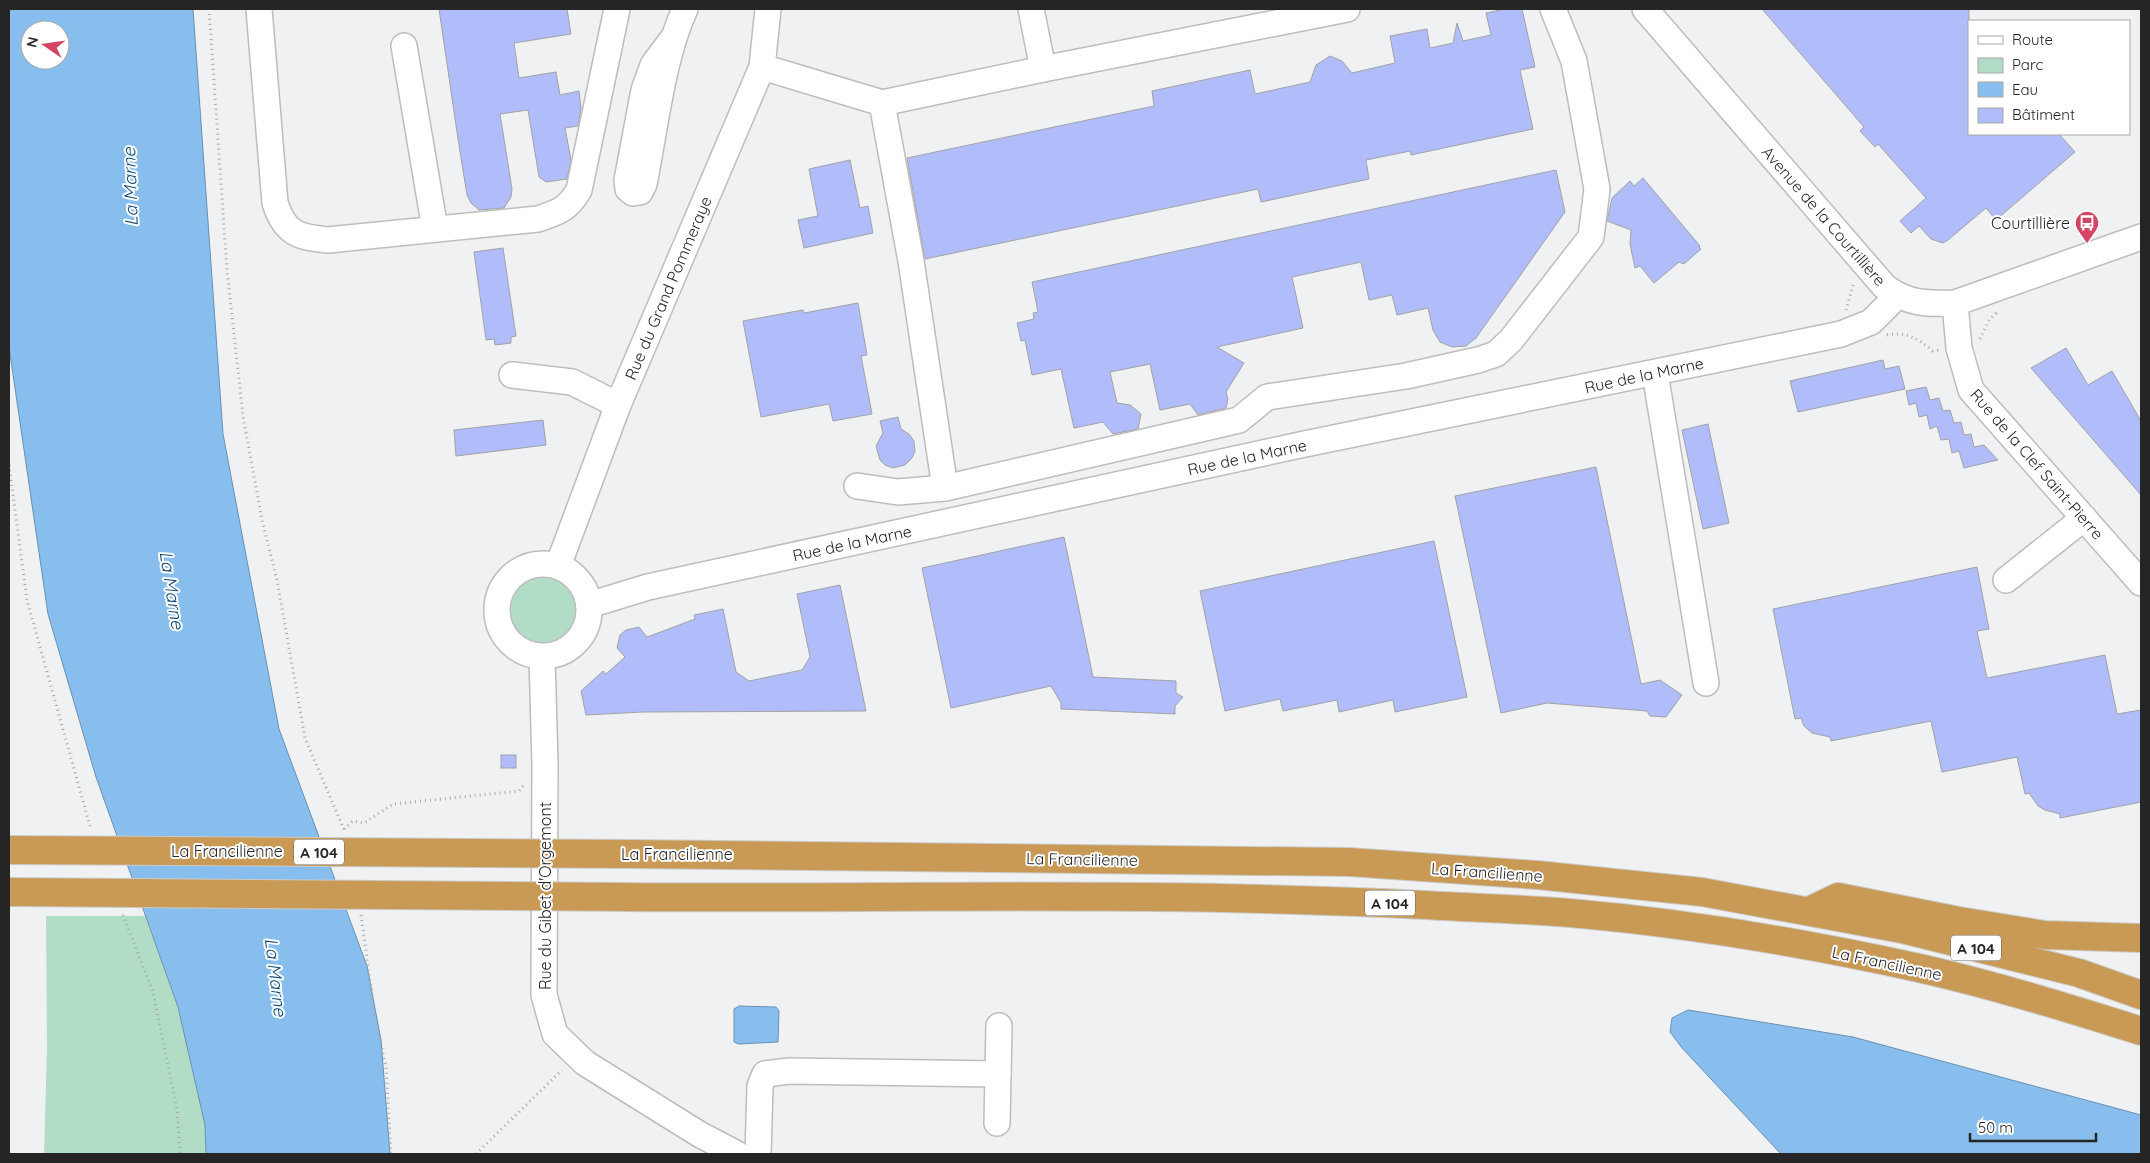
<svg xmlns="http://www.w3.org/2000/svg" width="2150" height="1163" font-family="Quicksand,sans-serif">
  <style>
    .green { fill: #b1ddc7 }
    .water { fill: #88beed; stroke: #6a90b1; fill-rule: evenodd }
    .building { fill: #b1bcfa; stroke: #a2a3a4 }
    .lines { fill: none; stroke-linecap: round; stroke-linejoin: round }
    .minor-casing { stroke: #bdbdbe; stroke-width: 28 }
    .highway-casing { stroke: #cbcbcb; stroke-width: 30 }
    .path { stroke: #a5a6a7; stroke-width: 3; stroke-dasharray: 1 4; stroke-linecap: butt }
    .minor { stroke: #fff; stroke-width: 25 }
    .highway { stroke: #c99a55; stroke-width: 28 }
    .highway-bridge-casing { stroke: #cbcbcb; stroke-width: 30; stroke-linecap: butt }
    .highway-bridge { stroke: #c99a55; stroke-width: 28 }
    .labels { text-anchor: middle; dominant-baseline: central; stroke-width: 4; stroke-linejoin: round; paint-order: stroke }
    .shield { fill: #fff; stroke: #666; stroke-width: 1 }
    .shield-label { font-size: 15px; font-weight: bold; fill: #252525 }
    .street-label { font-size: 16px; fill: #252525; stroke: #fff }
    .poi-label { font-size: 16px; fill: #252525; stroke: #fff; text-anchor: end }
    .water-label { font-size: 18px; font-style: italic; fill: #0f4b77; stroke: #fff }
  </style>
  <rect width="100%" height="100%" fill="#f0f1f2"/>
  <g class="green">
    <circle cx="544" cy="609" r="35"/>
    <polygon points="46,916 145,916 178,1007 205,1125 206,1154 44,1154 47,1048"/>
  </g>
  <g class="water">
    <path d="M9 9H193L223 434 279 729 367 966 381 1040 390 1154H206L205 1125 178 1007 96 777 48 614 9 347ZM30 30H60V60H30Z"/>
    <polygon points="739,1006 776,1007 779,1011 778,1042 739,1044 734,1042 734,1009"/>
    <polygon points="1688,1010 1853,1037 2141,1115 2141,1154 1781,1154 1682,1048 1670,1032 1672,1018"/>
  </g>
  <g class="building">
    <polygon points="439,9 567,9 571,34 514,43 519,78 556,72 560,95 579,91 581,108 578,126 565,128 571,160 567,179 546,182 539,177 528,110 500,114 512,189 511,197 504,208 479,210 471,203 467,195 458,139"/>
    <polygon points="1505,9 1522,9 1535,67 1520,70 1533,129 1411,155 1410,151 1366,160 1369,179 1261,202 1258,189 925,259 907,158 1154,106 1152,91 1250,70 1255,94 1310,82 1316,65 1330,56 1342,61 1352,73 1395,63 1390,36 1427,29 1430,48 1453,43 1457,23 1463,41 1491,35 1486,13"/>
    <polygon points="1762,9 1969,9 1969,134 2059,134 2075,152 1996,220 1986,208 1948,240 1943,243 1931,239 1919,226 1911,233 1900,221 1926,198 1878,144 1875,147 1860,131 1864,127"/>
    <polygon points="850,160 860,208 868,206 873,233 804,248 798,220 818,216 809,169"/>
    <polygon points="1556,170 1565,212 1476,338 1466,346 1452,347 1440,342 1433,330 1428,308 1397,315 1392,295 1369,300 1361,262 1292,277 1303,328 1217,347 1244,363 1226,392 1228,399 1226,408 1198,415 1190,404 1160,410 1150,364 1110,372 1117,403 1130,405 1141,414 1138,429 1113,434 1103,422 1074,428 1061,369 1032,375 1025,340 1021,341 1017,323 1034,319 1033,313 1038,312 1032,282"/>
    <polygon points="1643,178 1700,246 1699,247 1701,249 1684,264 1679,262 1654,283 1640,266 1635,268 1630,244 1631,230 1607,221 1612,198 1630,181 1634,186"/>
    <polygon points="503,248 516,336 511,337 511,343 495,345 494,339 486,340 474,252"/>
    <polygon points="858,303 867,355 861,356 872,414 833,421 829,404 761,417 743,321 803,310 804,313"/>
    <polygon points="2066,348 2088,385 2112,371 2141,421 2141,495 2031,368"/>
    <polygon points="1883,360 1885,369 1899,366 1905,389 1798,412 1790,381"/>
    <polygon points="1926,387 1930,400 1939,398 1943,411 1950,410 1954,423 1961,422 1964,435 1971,434 1974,447 1984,445 1998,460 1964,468 1959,451 1952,453 1949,439 1941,440 1937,426 1930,429 1927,415 1919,417 1916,403 1909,405 1906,391"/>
    <polygon points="898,417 901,429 909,434 914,441 915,451 912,458 905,465 893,468 885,465 880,460 876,446 883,433 880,421"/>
    <polygon points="543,420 546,445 456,456 454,430"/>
    <polygon points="1708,424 1729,523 1703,529 1682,430"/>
    <polygon points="1596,467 1641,684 1660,680 1682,695 1666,717 1650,716 1647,711 1547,703 1501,713 1455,496"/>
    <polygon points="1064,537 1093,677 1176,681 1176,693 1183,697 1175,706 1175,714 1061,709 1061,703 1051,686 951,708 922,568"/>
    <polygon points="1434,541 1467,697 1395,712 1393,700 1339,712 1337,700 1283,711 1280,699 1225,711 1200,591"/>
    <polygon points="1977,567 1989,629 1977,631 1987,678 2105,655 2117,714 2141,710 2141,802 2060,818 2060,814 2045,810 2038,806 2029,793 2025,794 2017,757 1942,772 1931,721 1831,741 1830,737 1812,733 1804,726 1801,718 1795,719 1773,609"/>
    <polygon points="840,585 866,711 643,712 586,715 581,691 603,671 606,674 625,657 617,648 620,635 626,630 639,627 647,637 695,619 694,615 723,609 736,672 749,681 802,670 810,657 797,594"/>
    <rect x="501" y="755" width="15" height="13"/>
  </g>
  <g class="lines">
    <defs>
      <g id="minor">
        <path d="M259 9 275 203C285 234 298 237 328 240L538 219C559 212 568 209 579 190L617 9"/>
        <polyline points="1031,9 1043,69"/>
        <path d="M1645 9 1884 286C1907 304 1927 304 1955 303L2141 237"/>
        <path d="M674 37 653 65 644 90 627 180 628 189 633 193 640 192 644 184C655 130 662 59 685 9"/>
        <polyline points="404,46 435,229"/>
        <polyline points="762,67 882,103 911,261 945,488"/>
        <polyline points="882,103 1043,69 1347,9"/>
        <polyline points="1955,303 1959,348 1971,390 2141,583"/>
        <polyline points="1655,373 1706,683"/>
        <polyline points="512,375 572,382 618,405"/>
        <polyline points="857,486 898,492 945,488 1239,420 1267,397 1406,376 1478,360 1496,354 1511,340 1591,237 1597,189 1574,61 1553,9"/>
        <circle cx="543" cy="610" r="46"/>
        <polyline points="558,566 618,405 762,67 768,9"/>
        <polyline points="2006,580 2084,518"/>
        <polyline points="589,605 648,587 1300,445 1841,334 1871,322 1897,296"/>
        <polyline points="542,657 545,764 544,995 555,1034 585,1063 699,1134 737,1154"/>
        <polyline points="997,1123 999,1026"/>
        <polyline points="758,1154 760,1086 765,1074 789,1071 998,1074"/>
      </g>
      <g id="highway">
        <polyline points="628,854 1349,862 1537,875 1702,892 1902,929 2079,973 2141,995"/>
        <path d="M625 897C892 899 1158 891 1425 905 1473 908 1522 909 1570 913 1687 923 1805 943 1919 968 1994 985 2068 1008 2141 1031"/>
        <polyline points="1809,911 1838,897 1959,921 2045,935 2141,938"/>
      </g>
    </defs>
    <use href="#minor" class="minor-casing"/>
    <use href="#highway" class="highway-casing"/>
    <g class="path">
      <polyline points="209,9 227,270 243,416 262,520 277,580 305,738 345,832"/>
      <polyline points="1846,310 1854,282"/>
      <path d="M1887 335C1907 331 1918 339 1933 351L1940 350"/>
      <polyline points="1980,339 1989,320 1996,313 1995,310"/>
      <polyline points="9,465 27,600 91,830"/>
      <polyline points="344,829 353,821 364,823 393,804 519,791 524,785"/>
      <polyline points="123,915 153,992 177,1109 180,1154"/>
      <polyline points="361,915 376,1024 386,1066 391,1154"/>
      <polyline points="476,1154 562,1070"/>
    </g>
    <use href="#minor" class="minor"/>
    <use href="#highway" class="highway"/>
    <defs>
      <g id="highway-bridge">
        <polyline points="9,850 628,854"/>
        <polyline points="9,892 625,897"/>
      </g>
    </defs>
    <use href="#highway-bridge" class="highway-bridge-casing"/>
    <use href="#highway-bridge" class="highway-bridge"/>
  </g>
  <defs>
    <symbol id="bus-pin" viewBox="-11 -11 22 30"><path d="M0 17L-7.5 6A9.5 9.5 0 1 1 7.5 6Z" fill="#d44465" stroke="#fff"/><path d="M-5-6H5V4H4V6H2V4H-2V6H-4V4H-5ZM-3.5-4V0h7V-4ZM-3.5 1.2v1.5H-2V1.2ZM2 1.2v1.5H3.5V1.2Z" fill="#fff"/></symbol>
  </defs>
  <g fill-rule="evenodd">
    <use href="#bus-pin" x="2073" y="209" width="28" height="38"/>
  </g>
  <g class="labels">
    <g class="shield">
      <rect x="294" y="839.5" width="50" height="25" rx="4"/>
      <rect x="1365" y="890.5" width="50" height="25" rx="4"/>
      <rect x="1951" y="935.5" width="50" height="25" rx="4"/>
    </g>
    <g class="shield-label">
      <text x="319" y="852">A 104</text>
      <text x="1390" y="903">A 104</text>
      <text x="1976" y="948">A 104</text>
    </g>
    <g class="street-label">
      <text transform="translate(1824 216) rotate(49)">Avenue de la Courtillière</text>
      <text transform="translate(668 288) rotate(-67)">Rue du Grand Pommeraye</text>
      <text transform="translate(1644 375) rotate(-12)">Rue de la Marne</text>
      <text transform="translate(1247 457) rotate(-12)">Rue de la Marne</text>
      <text transform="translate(2037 464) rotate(49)">Rue de la Clef Saint-Pierre</text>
      <text transform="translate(852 543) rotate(-12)">Rue de la Marne</text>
      <text x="227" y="851">La Francilienne</text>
      <text x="677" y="854">La Francilienne</text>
      <text transform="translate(1082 859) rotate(1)">La Francilienne</text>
      <text transform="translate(1487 872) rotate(4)">La Francilienne</text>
      <text transform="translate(545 896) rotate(-90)">Rue du Gibet d'Orgemont</text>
      <text transform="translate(1887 963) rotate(12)">La Francilienne</text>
    </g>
    <g class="poi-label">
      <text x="2070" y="223">Courtillière</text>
    </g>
    <g class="water-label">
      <text transform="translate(130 187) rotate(-92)">La Marne</text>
      <text transform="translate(172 590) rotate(81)">La Marne</text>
      <text transform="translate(276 977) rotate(83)">La Marne</text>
    </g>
  </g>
  <rect width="2150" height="1163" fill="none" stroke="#252525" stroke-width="20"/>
  <rect x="1968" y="20" width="162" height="115" fill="#ffffff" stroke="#a8a8a8"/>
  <rect x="1978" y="36" width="25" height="8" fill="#ffffff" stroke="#a8a8a8"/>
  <text x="2012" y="45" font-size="15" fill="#252525">Route</text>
  <rect x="1978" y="58" width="25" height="15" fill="#b1ddc7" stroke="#a8a8a8"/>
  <text x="2012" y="70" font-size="15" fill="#252525">Parc</text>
  <rect x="1978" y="82" width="25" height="15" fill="#88beed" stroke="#a8a8a8"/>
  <text x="2012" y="95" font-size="15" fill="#252525">Eau</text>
  <rect x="1978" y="108" width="25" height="15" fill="#b1bcfa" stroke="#a8a8a8"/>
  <text x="2012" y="120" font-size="15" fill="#252525">Bâtiment</text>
  <g transform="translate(45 45) rotate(283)"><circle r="24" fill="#ffffff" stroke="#a8a8a8"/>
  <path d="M0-4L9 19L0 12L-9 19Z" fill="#d44465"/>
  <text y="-8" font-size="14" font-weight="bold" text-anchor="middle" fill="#252525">N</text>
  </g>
  <path d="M1970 1133v8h126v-8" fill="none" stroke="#252525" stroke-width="2.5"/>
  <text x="1978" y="1133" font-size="15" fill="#252525" stroke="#ffffff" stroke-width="4" paint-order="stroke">50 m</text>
</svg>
